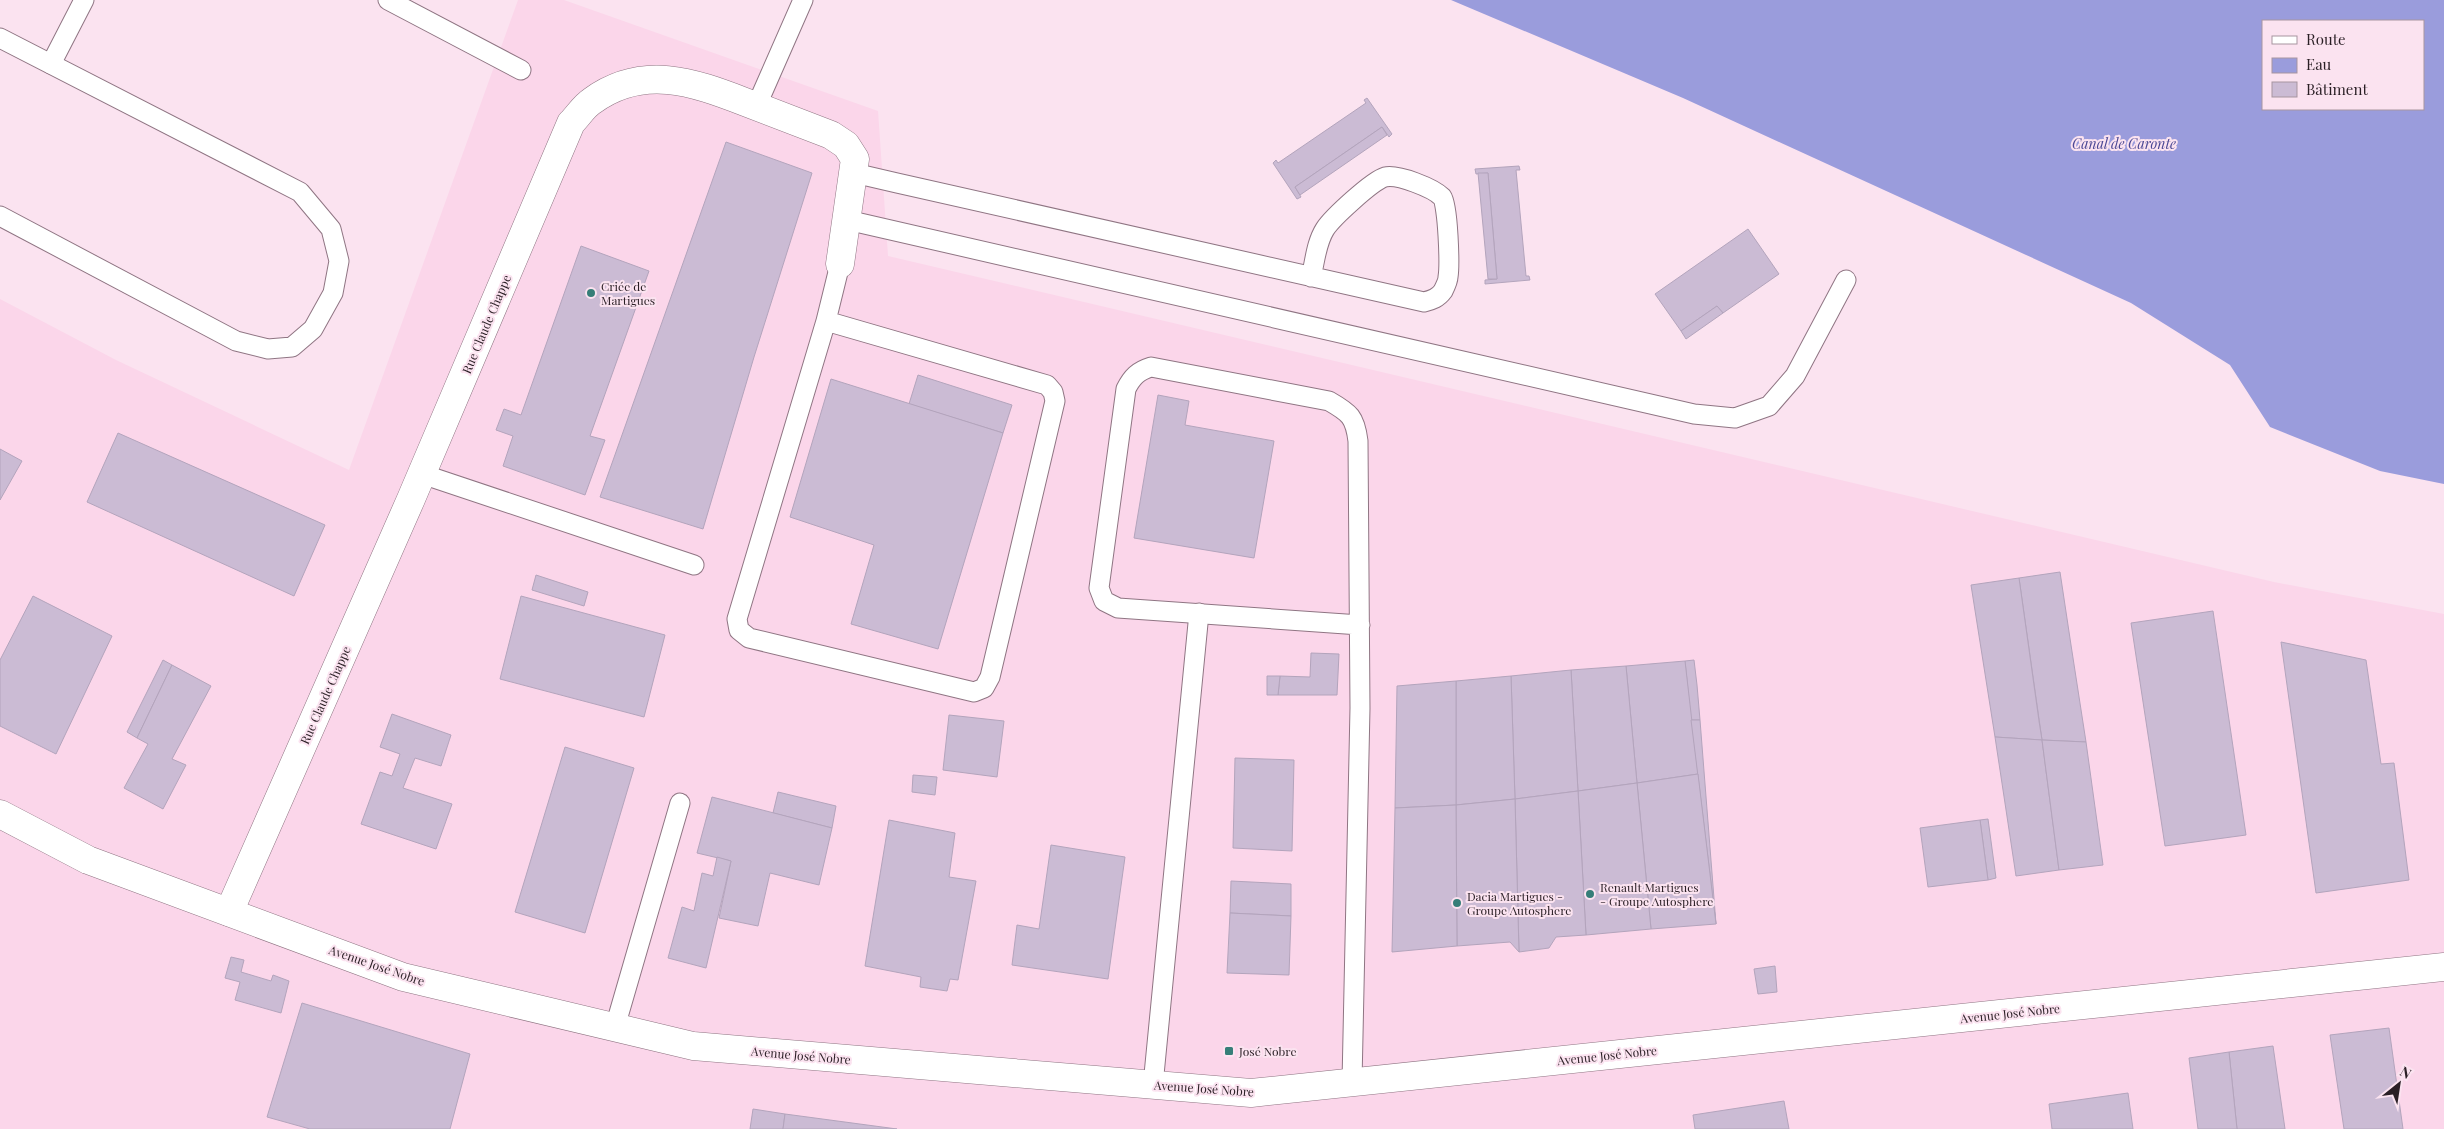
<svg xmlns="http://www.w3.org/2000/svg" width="2444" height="1129" font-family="'Playfair Display',serif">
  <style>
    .built { fill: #fbd6ea }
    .water { fill: #9a9cdc; fill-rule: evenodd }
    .building { fill: #cbbbd4; stroke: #b3a4bc }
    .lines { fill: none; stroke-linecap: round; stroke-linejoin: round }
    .lane-casing { stroke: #8f7583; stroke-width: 21 }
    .street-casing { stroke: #8f7583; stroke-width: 29 }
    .lane { stroke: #fff; stroke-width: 19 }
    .street { stroke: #fff; stroke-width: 28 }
    .poi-dot { fill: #367e78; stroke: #fbe3f0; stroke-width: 2 }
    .labels { text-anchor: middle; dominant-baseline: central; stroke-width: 4; stroke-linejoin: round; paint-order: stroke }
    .poi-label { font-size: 12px; fill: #2a1f25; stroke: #fbe3f0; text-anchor: start }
    .street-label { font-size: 12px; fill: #2a1f25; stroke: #fbe3f0 }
    .water-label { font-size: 14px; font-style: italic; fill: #4a4794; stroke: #fbe3f0 }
  </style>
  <rect width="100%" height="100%" fill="#fbe3f0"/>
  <polygon class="built" points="518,0 564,0 878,111 888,256 2274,582 2444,614 2444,1129 0,1129 0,299 116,360 349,470"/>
  <path class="water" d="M1451 0H2444V484L2380 471 2270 427 2230 365 2131 303 1683 98ZM2263 21H2423V109H2263Z"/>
  <g class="building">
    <polygon points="1367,98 1392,134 1389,137 1382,127 1295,187 1301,197 1297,199 1273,163 1276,160 1278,163 1366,103 1364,100"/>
    <polygon points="1382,127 1387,135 1300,195 1295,187"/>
    <polygon points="726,142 812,173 754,357 703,529 600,497"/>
    <polygon points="1519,166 1520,170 1516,170 1526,276 1529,276 1530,280 1485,284 1485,280 1497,279 1488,173 1476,174 1475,169"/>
    <polygon points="1478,173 1488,173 1497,279 1488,279"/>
    <polygon points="1748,229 1779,274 1723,313 1717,306 1681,331 1655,294"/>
    <polygon points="581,246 649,271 590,436 605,440 585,495 503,466 513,436 496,430 504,409 521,415"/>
    <polygon points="1717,306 1723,313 1686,339 1681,331"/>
    <polygon points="918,375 1012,405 1003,433 909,404"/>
    <polygon points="831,379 1003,433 938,649 851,624 874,545 790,517"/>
    <polygon points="1158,395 1189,401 1185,425 1274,441 1254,558 1134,538"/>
    <polygon points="118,433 325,525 294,596 87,502"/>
    <polygon points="0,449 22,461 0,500"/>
    <polygon points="2060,572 2071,645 2086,742 2042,740 2019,578"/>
    <polygon points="536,575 588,592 584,606 532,590"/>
    <polygon points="2019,578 2039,721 2042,740 1995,737 1971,585"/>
    <polygon points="33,596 112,636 56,754 0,726 0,660"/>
    <polygon points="521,596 665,635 644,717 500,679"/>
    <polygon points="2213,611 2246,835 2165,846 2131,623"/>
    <polygon points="2281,642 2366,660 2381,764 2394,763 2409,880 2316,893"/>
    <polygon points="1311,653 1339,654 1337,695 1278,695 1280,676 1310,677"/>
    <polygon points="163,660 172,665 137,738 127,732"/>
    <polygon points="1694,660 1697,685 1700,720 1691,720 1685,661"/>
    <polygon points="1685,661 1698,774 1637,783 1626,666"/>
    <polygon points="172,665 211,686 172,759 186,765 163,809 124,788 148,744 137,738"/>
    <polygon points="1626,666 1637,783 1578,791 1571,670"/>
    <polygon points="1571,670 1578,791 1515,799 1511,676"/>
    <polygon points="1267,676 1280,676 1278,695 1267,695"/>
    <polygon points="1511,676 1515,799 1456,805 1456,681"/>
    <polygon points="1456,681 1456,805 1395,808 1397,686"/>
    <polygon points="392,714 451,735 441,766 415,758 403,788 452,804 436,849 361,824 380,772 392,776 400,754 380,747"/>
    <polygon points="949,715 1004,721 997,777 943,770"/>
    <polygon points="1691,720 1700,720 1716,924 1696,760"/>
    <polygon points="1995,737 2042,740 2059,870 2016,876"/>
    <polygon points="2042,740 2086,742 2103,865 2059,870"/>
    <polygon points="565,747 634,768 585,933 515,912"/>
    <polygon points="1235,758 1294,760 1292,851 1233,848"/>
    <polygon points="1698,774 1716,924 1651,929 1637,783"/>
    <polygon points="913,775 937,777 935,795 912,792"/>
    <polygon points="1637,783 1651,929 1586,935 1578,791"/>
    <polygon points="1578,791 1586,935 1556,937 1549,948 1519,952 1515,799"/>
    <polygon points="778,792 836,806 832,828 773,813"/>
    <polygon points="712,797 832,828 819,885 770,873 758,926 719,918 731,861 697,853"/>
    <polygon points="1515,799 1519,952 1510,942 1457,946 1456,805"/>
    <polygon points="1456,805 1457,946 1392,952 1395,808"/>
    <polygon points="1988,819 1996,878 1988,880 1980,820"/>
    <polygon points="889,820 955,833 949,877 976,881 958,980 950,979 947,991 920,987 921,977 865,966"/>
    <polygon points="1980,820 1988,880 1928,887 1920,828"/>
    <polygon points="1051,845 1125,857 1108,979 1012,965 1017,925 1039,929"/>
    <polygon points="717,857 731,861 706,968 668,958 682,907 694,911 702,873 713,876"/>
    <polygon points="1231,881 1291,884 1291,916 1230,913"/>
    <polygon points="1230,913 1291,916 1289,975 1227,973"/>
    <polygon points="231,957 244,960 241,972 271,981 273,975 289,981 281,1013 235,1000 240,982 225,978"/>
    <polygon points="1775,966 1777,992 1758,994 1754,969"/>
    <polygon points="302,1003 470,1054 450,1129 310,1129 267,1117"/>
    <polygon points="2389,1028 2403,1129 2344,1129 2330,1035"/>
    <polygon points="2273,1046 2285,1129 2237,1129 2229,1052"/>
    <polygon points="2229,1052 2237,1129 2198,1129 2189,1058"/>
    <polygon points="2128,1093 2133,1129 2052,1129 2049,1104"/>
    <polygon points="1784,1101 1789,1129 1695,1129 1693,1115"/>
    <polygon points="753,1109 785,1114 783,1129 750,1129"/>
    <polygon points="785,1114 897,1129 783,1129"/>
  </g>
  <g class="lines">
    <defs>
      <g id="lane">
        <polyline points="388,0 521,70"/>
        <polyline points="0,38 300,192 331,229 339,261 333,293 313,329 292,347 268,349 236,341 0,216"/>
        <polyline points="51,64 84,0"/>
        <polyline points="756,107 803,0"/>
        <path d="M854 173 897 183 1424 302C1432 300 1438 298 1443 291 1445 287 1448 281 1448 277 1450 265 1448 205 1442 197 1433 188 1398 174 1385 177 1372 181 1332 218 1325 229 1316 243 1315 262 1311 277"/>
        <polyline points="847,220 1694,414 1735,418 1769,406 1795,376 1846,280"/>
        <polyline points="826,321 1047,385 1053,392 1055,401 990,677 984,688 974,692 749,638 739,630 737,619 826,321 840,264"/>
        <polyline points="422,474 694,565"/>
        <polyline points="615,1027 680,803"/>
        <path d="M1352 1082 1360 708 1358 441C1355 417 1350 413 1329 401L1151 367C1138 371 1132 377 1126 389L1099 588 1104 601 1118 608 1360 625"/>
        <polyline points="1153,1085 1199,613"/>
      </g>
      <g id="street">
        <polyline points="0,814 88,860 403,977 693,1046 1251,1093 2444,967"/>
        <path d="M229 912 411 499 571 123C578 116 584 106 592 101 643 64 693 82 745 102 774 113 803 124 831 135L846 145 855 159 840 264"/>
      </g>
    </defs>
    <use href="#lane" class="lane-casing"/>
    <use href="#street" class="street-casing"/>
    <use href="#lane" class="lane"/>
    <use href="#street" class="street"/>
  </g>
  <g class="poi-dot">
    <circle cx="591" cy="293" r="5"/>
    <circle cx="1590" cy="894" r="5"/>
    <circle cx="1457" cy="903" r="5"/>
    <rect x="1224" y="1046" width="10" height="10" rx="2.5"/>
  </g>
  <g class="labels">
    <g class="poi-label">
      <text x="601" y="286">Criée de<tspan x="601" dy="14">Martigues</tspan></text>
      <text x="1600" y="887">Renault Martigues<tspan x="1600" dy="14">- Groupe Autosphere</tspan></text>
      <text x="1467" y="896">Dacia Martigues -<tspan x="1467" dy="14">Groupe Autosphere</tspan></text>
      <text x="1239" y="1051">José Nobre</text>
    </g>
    <g class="street-label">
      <text transform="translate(486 324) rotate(-67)">Rue Claude Chappe</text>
      <text transform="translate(325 695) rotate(-66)">Rue Claude Chappe</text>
      <text transform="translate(377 965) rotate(19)">Avenue José Nobre</text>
      <text transform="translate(2010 1013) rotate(-6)">Avenue José Nobre</text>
      <text transform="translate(801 1055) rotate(5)">Avenue José Nobre</text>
      <text transform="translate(1607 1055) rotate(-6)">Avenue José Nobre</text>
      <text transform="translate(1204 1088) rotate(4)">Avenue José Nobre</text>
    </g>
    <g class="water-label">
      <text x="2124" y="143">Canal de Caronte</text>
    </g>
  </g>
  <rect x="2262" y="20" width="162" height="90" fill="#fbe3f0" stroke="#a7959f"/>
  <rect x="2272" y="36" width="25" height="8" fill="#ffffff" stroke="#a7959f"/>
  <text x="2306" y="45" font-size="15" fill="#2a1f25">Route</text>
  <rect x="2272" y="58" width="25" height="15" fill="#9a9cdc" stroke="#a7959f"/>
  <text x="2306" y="70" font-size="15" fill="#2a1f25">Eau</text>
  <rect x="2272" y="82" width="25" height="15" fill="#cbbbd4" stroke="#a7959f"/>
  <text x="2306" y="95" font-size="15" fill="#2a1f25">Bâtiment</text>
  <g transform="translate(2399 1084) rotate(30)" stroke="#fbe3f0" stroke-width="4" paint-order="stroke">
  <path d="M0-4L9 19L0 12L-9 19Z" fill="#2a1f25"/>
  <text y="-8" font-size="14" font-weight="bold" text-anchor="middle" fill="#2a1f25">N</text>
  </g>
</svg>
